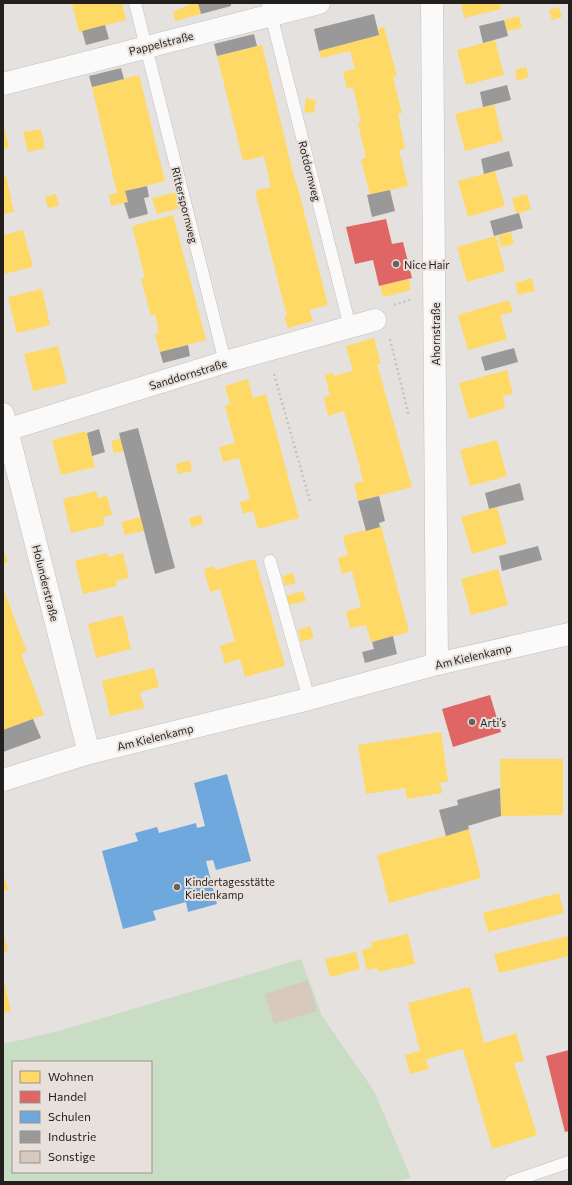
<svg xmlns="http://www.w3.org/2000/svg" width="572" height="1185" font-family="Commissioner,sans-serif">
  <style>
    .green { fill: #c9dcc4; fill-rule: evenodd }
    .homes { fill: #ffd966 }
    .shops { fill: #e06666 }
    .schools { fill: #6fa8dc }
    .industry { fill: #999 }
    .building { fill: #d7c9be }
    .lines { fill: none; stroke-linecap: round; stroke-linejoin: round }
    .lane-casing { stroke: #c2bfbc; stroke-width: 13 }
    .street-casing { stroke: #c2bfbc; stroke-width: 23 }
    .path { stroke: #c4c3c2; stroke-width: 2.5; stroke-dasharray: 2 3; stroke-linecap: butt }
    .lane { stroke: #fbfafa; stroke-width: 12 }
    .street { stroke: #fbfafa; stroke-width: 22 }
    .poi-dot { fill: #666361; stroke: #e8e0db; stroke-width: 1.5 }
    .labels { text-anchor: middle; dominant-baseline: central; stroke-width: 4; stroke-linejoin: round; paint-order: stroke }
    .street-label { font-size: 11px; fill: #221f1d; stroke: #e8e0db }
    .poi-label { font-size: 11px; fill: #221f1d; stroke: #e8e0db; text-anchor: start }
  </style>
  <rect width="100%" height="100%" fill="#e5e1de"/>
  <path class="green" d="M301 959 322 1016 374 1091 411 1178 394 1182H3V1044L59 1031ZM13 1062H151V1172H13Z"/>
  <g class="homes">
    <polygon points="72,3 122,3 126,20 79,32"/>
    <polygon points="191,3 198,3 201,14 175,21 173,12 191,4"/>
    <polygon points="461,3 500,3 501,9 464,18"/>
    <polygon points="559,7 562,17 552,20 549,10"/>
    <polygon points="519,16 522,28 507,31 504,20"/>
    <polygon points="384,27 397,76 393,77 402,113 398,114 405,149 399,150 408,186 370,195 361,159 366,158 358,123 361,122 353,87 347,89 343,72 355,69 350,51 321,58 319,51 379,35 378,29"/>
    <polygon points="495,40 504,75 466,85 457,50"/>
    <polygon points="262,45 295,181 296,181 328,305 309,310 313,321 288,328 284,317 287,316 255,191 271,187 264,156 243,161 217,56"/>
    <polygon points="526,67 529,77 517,81 515,70"/>
    <polygon points="139,75 165,181 125,191 128,202 111,206 109,195 117,193 92,87"/>
    <polygon points="306,98 316,100 314,113 304,112"/>
    <polygon points="494,104 503,141 465,151 455,114"/>
    <polygon points="3,123 9,147 3,149"/>
    <polygon points="41,129 45,148 28,152 23,132"/>
    <polygon points="495,171 505,206 468,217 458,181"/>
    <polygon points="3,176 6,176 14,212 3,214"/>
    <polygon points="177,192 181,208 157,214 152,198"/>
    <polygon points="56,194 59,206 48,208 45,197"/>
    <polygon points="527,194 531,209 516,214 512,198"/>
    <polygon points="173,215 206,340 160,352 155,334 159,333 155,314 151,316 141,279 145,278 132,226"/>
    <polygon points="23,230 33,267 3,274 3,235"/>
    <polygon points="511,232 514,244 501,247 498,235"/>
    <polygon points="496,236 505,271 467,282 457,247"/>
    <polygon points="532,278 535,291 518,295 515,283"/>
    <polygon points="409,279 411,290 383,297 380,286"/>
    <polygon points="42,289 50,325 17,333 8,297"/>
    <polygon points="509,300 513,312 500,315 507,339 468,350 458,315"/>
    <polygon points="374,338 381,364 377,364 412,487 358,501 354,484 363,481 359,464 344,411 328,416 324,397 330,396 325,375 334,373 334,376 353,371 346,346"/>
    <polygon points="58,346 67,383 33,391 24,354"/>
    <polygon points="507,370 513,394 503,396 505,408 469,419 459,383"/>
    <polygon points="248,379 253,398 266,394 299,518 258,529 253,511 243,514 240,502 250,499 239,458 223,462 219,447 235,443 225,406 230,404 225,386"/>
    <polygon points="86,431 95,467 61,475 52,440"/>
    <polygon points="121,438 124,451 114,453 111,441"/>
    <polygon points="497,440 507,476 470,486 460,450"/>
    <polygon points="190,460 192,471 178,474 176,464"/>
    <polygon points="96,491 98,498 107,496 112,515 103,517 105,525 71,533 63,499"/>
    <polygon points="497,507 507,544 472,554 461,517"/>
    <polygon points="201,515 203,524 191,527 189,518"/>
    <polygon points="141,517 144,531 125,535 121,522"/>
    <polygon points="381,526 409,632 371,642 366,625 350,628 346,611 361,607 352,571 342,574 338,558 348,555 343,536"/>
    <polygon points="3,550 8,562 3,564"/>
    <polygon points="107,553 108,557 123,553 129,578 116,581 117,586 83,594 75,561"/>
    <polygon points="255,559 285,666 245,677 240,659 225,664 220,646 235,641 220,589 210,592 204,569 214,566 215,570"/>
    <polygon points="498,569 508,605 471,615 461,579"/>
    <polygon points="293,573 296,583 285,586 282,576"/>
    <polygon points="3,588 27,652 21,654 44,715 3,730"/>
    <polygon points="303,591 306,601 288,605 286,596"/>
    <polygon points="123,615 131,649 96,658 88,624"/>
    <polygon points="310,626 314,638 301,642 298,630"/>
    <polygon points="154,668 159,687 140,692 144,708 110,716 102,681"/>
    <polygon points="441,732 448,781 440,783 442,793 407,799 405,788 366,794 358,745"/>
    <polygon points="500,759 563,759 563,815 501,816"/>
    <polygon points="469,829 481,878 389,903 377,855"/>
    <polygon points="3,873 8,890 3,891"/>
    <polygon points="559,893 564,913 488,932 483,913"/>
    <polygon points="3,932 8,951 3,952"/>
    <polygon points="408,934 415,964 378,972 377,968 367,970 362,950 372,947 371,942"/>
    <polygon points="568,936 569,956 499,973 494,954"/>
    <polygon points="356,952 360,969 330,977 325,959"/>
    <polygon points="3,977 11,1011 3,1013"/>
    <polygon points="470,987 484,1043 516,1033 524,1061 514,1063 537,1135 492,1149 463,1049 426,1059 429,1069 410,1074 405,1055 420,1051 408,1003"/>
  </g>
  <g class="shops">
    <polygon points="386,219 392,244 403,242 412,278 379,286 373,260 355,264 346,227"/>
    <polygon points="490,695 501,732 453,747 442,709"/>
    <polygon points="569,1050 569,1131 565,1132 546,1056"/>
  </g>
  <polygon class="schools" points="227,774 251,861 216,870 213,860 206,861 217,904 188,912 186,902 153,911 156,920 123,929 102,851 138,841 135,833 157,827 159,833 196,823 197,828 205,826 194,783"/>
  <g class="industry">
    <polygon points="198,3 231,3 231,6 201,14"/>
    <polygon points="374,14 379,35 319,51 314,29"/>
    <polygon points="504,20 508,36 483,43 479,26"/>
    <polygon points="105,25 109,39 86,45 82,31"/>
    <polygon points="254,34 257,46 217,56 214,44"/>
    <polygon points="121,68 124,79 92,87 89,76"/>
    <polygon points="507,85 511,100 483,107 480,92"/>
    <polygon points="509,151 513,166 484,174 481,159"/>
    <polygon points="147,186 149,197 144,198 148,214 129,219 124,203 128,202 125,191"/>
    <polygon points="390,190 395,211 372,217 367,195"/>
    <polygon points="519,213 523,228 494,236 490,221"/>
    <polygon points="188,345 190,356 163,363 160,352"/>
    <polygon points="514,348 518,362 485,371 481,357"/>
    <polygon points="138,428 175,568 155,574 119,433"/>
    <polygon points="99,429 105,452 92,456 87,433"/>
    <polygon points="520,483 524,500 489,509 485,493"/>
    <polygon points="379,496 385,521 379,523 380,527 366,531 358,501"/>
    <polygon points="538,546 542,560 502,571 499,556"/>
    <polygon points="393,636 397,654 365,663 362,652 374,649 372,642"/>
    <polygon points="33,719 41,738 3,752 3,730"/>
    <polygon points="500,788 501,816 468,826 469,829 446,836 439,810 458,805 457,800"/>
  </g>
  <polygon class="building" points="308,980 317,1011 274,1024 265,994"/>
  <g class="lines">
    <defs>
      <g id="lane">
        <polyline points="135,3 225,362"/>
        <polyline points="268,3 350,327"/>
        <polyline points="270,561 309,699"/>
        <polyline points="511,1182 569,1162"/>
      </g>
      <g id="street">
        <polyline points="432,3 437,664"/>
        <polyline points="3,84 319,3"/>
        <polyline points="3,414 89,753"/>
        <polyline points="3,431 225,362 375,320"/>
        <polyline points="3,780 89,753 309,699 437,664 569,634"/>
      </g>
    </defs>
    <use href="#lane" class="lane-casing"/>
    <use href="#street" class="street-casing"/>
    <g class="path">
      <polyline points="394,305 410,300"/>
      <polyline points="390,339 409,417"/>
      <polyline points="274,374 310,501"/>
    </g>
    <use href="#lane" class="lane"/>
    <use href="#street" class="street"/>
  </g>
  <g class="poi-dot">
    <circle cx="396" cy="264" r="4"/>
    <circle cx="472" cy="722" r="4"/>
    <circle cx="177" cy="887" r="4"/>
  </g>
  <g class="labels">
    <g class="street-label">
      <text transform="translate(161 43) rotate(-14)">Pappelstraße</text>
      <text transform="translate(310 171) rotate(76)">Rotdornweg</text>
      <text transform="translate(185 205) rotate(76)">Ritterspornweg</text>
      <text transform="translate(435 334) rotate(-90)">Ahornstraße</text>
      <text transform="translate(188 374) rotate(-17)">Sanddornstraße</text>
      <text transform="translate(46 583) rotate(76)">Holunderstraße</text>
      <text transform="translate(473 656) rotate(-13)">Am Kielenkamp</text>
      <text transform="translate(155 737) rotate(-14)">Am Kielenkamp</text>
    </g>
    <g class="poi-label">
      <text x="404" y="264">Nice Hair</text>
      <text x="480" y="722">Arti’s</text>
      <text x="185" y="881">Kindertagesstätte<tspan x="185" dy="13">Kielenkamp</tspan></text>
    </g>
  </g>
  <rect width="572" height="1185" fill="none" stroke="#221f1d" stroke-width="8"/>
  <rect x="12" y="1061" width="140" height="112" fill="#e8e0db" stroke="#99938f"/>
  <rect x="20" y="1071" width="20" height="12" fill="#ffd966" stroke="#99938f"/>
  <text x="48" y="1081" font-size="12" fill="#221f1d">Wohnen</text>
  <rect x="20" y="1091" width="20" height="12" fill="#e06666" stroke="#99938f"/>
  <text x="48" y="1101" font-size="12" fill="#221f1d">Handel</text>
  <rect x="20" y="1111" width="20" height="12" fill="#6fa8dc" stroke="#99938f"/>
  <text x="48" y="1121" font-size="12" fill="#221f1d">Schulen</text>
  <rect x="20" y="1131" width="20" height="12" fill="#999999" stroke="#99938f"/>
  <text x="48" y="1141" font-size="12" fill="#221f1d">Industrie</text>
  <rect x="20" y="1151" width="20" height="12" fill="#d7c9be" stroke="#99938f"/>
  <text x="48" y="1161" font-size="12" fill="#221f1d">Sonstige</text>
</svg>
